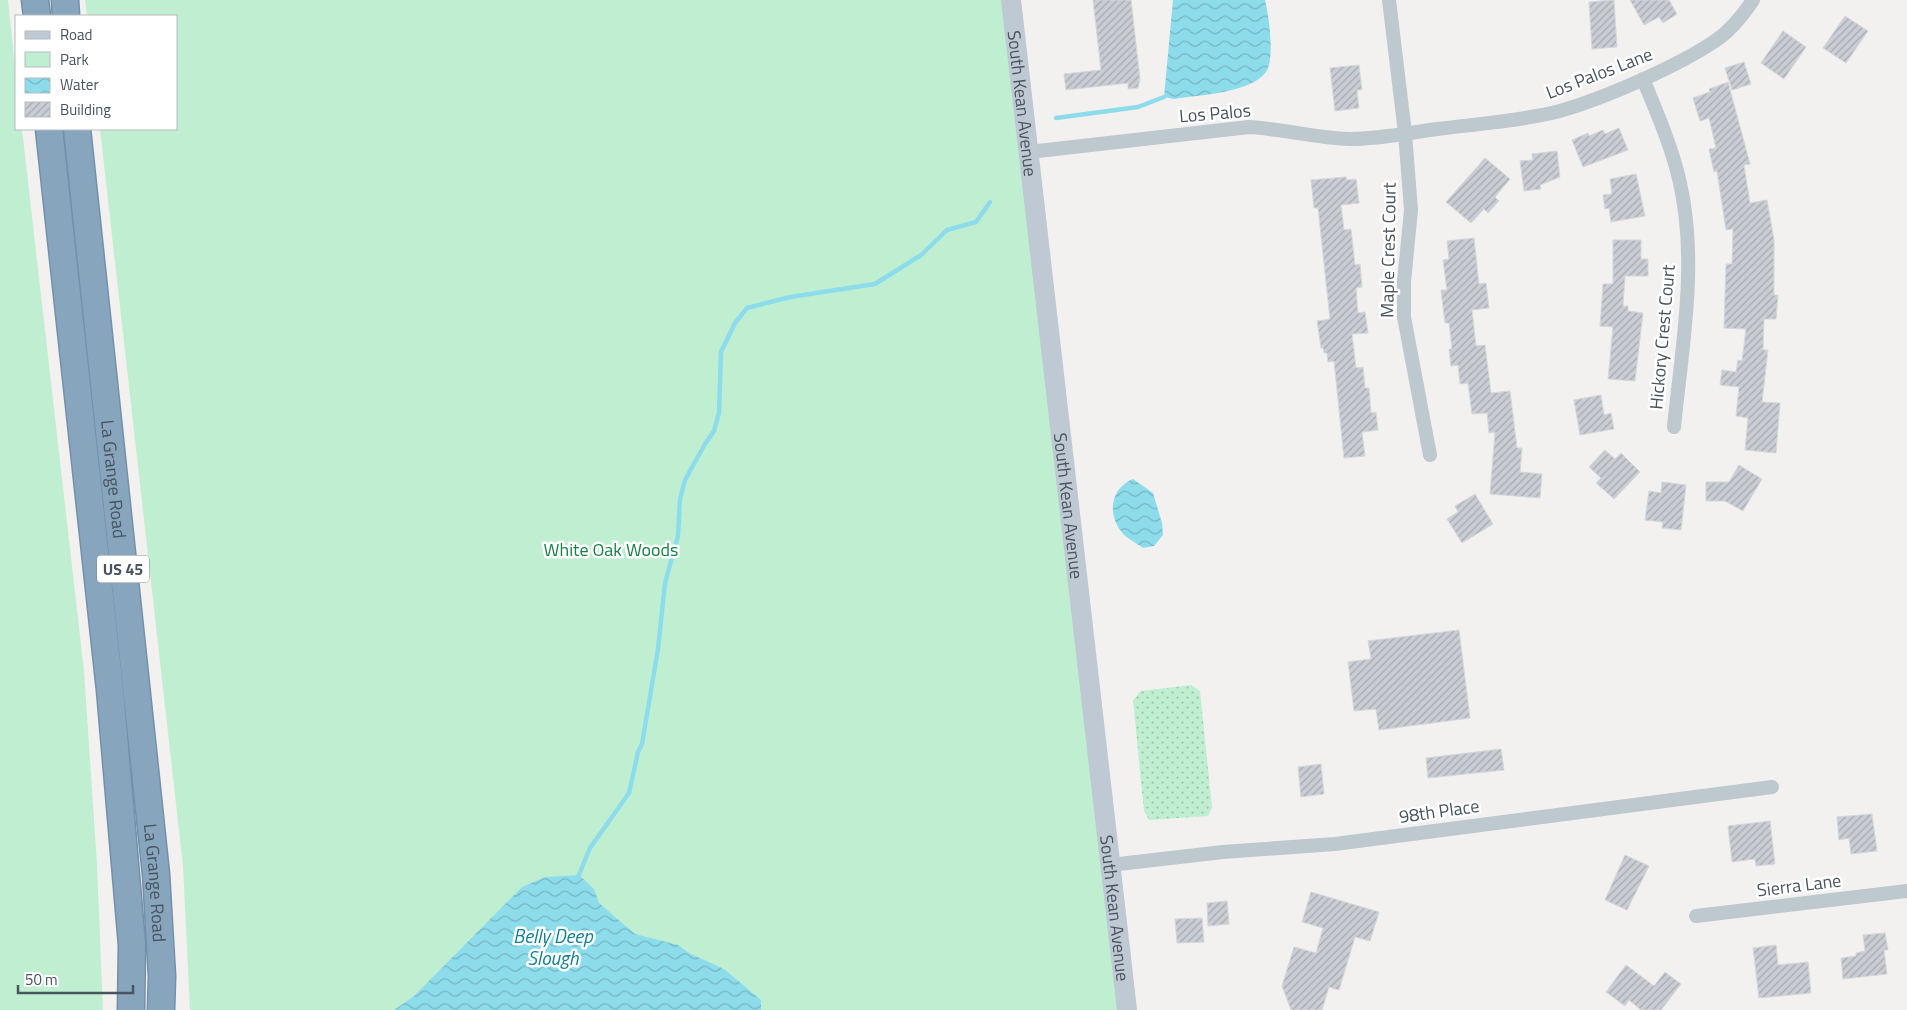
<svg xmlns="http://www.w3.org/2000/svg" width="1907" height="1010" font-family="'Titillium Web',sans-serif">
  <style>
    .grass { fill: url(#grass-dots) }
    .green { fill: #bfefd0 }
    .water { fill: url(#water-waves) }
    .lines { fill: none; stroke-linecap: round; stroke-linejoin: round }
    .stream { stroke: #8ddcec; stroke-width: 4.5 }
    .building { fill: url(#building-hatch); stroke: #d4d7db }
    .highway-casing { stroke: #7490aa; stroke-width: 29 }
    .street { stroke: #bec8cf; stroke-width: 14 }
    .secondary { stroke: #bec9d4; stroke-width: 20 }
    .highway { stroke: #88a5be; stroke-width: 26 }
    .labels { text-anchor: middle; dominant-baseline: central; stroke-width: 5; stroke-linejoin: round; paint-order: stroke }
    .shield { fill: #fff; stroke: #7f878e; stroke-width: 1 }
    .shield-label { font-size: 16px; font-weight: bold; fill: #48545e }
    .street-label { font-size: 18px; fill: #48545e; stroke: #fff }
    .park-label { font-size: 18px; fill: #188047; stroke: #fff }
    .water-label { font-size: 19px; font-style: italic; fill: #0e7f94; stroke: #fff }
  </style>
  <defs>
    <pattern id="grass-dots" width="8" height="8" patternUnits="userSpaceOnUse" patternTransform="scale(1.25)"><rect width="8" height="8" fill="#bfefd0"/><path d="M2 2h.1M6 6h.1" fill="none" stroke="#9dc4ac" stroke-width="1.8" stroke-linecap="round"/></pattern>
    <pattern id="water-waves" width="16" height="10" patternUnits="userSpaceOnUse" patternTransform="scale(1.25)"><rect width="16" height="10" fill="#8ddcec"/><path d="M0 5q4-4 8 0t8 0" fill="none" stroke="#75b5c2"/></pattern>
    <pattern id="building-hatch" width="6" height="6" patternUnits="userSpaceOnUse" patternTransform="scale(1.25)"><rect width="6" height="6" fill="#cacdd3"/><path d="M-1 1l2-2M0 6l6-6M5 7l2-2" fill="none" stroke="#a6a9ae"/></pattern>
  </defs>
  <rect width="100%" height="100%" fill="#f3f0f0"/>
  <polygon class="grass" points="1191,685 1200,691 1212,808 1208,816 1149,820 1144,811 1133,700 1141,691"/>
  <g class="green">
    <polygon points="0,0 8,0 16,76 16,129 22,129 84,671 97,864 103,1010 0,1010"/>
    <polygon points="85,0 1011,0 1126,1010 190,1010 183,866 100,129 176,129 176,16 87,16"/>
  </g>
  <g class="water">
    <path d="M1173 0H1265C1269 16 1275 59 1266 72 1251 93 1198 95 1174 99L1164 97Z"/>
    <path d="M1133 479 1153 493 1162 523 1163 535 1154 546 1143 548C1137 543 1125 538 1121 531 1107 513 1111 488 1133 479Z"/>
    <polygon points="579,875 594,889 599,903 635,934 678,945 689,953 724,969 761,1000 761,1010 394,1010 413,997 522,887 545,877"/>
  </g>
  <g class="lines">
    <g class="stream">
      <polyline points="1056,118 1138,107 1164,97"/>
      <polyline points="579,875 590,848 629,793 638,752 642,744 658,649 665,583 678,536 680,499 685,480 705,444 714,431 719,413 721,352 735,323 747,308 790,297 875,284 921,255 947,230 976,222 990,202"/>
    </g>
  </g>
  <g class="building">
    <polygon points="1093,0 1131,0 1140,79 1138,88 1128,89 1128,83 1066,90 1064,74 1101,70"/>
    <polygon points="1614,0 1617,47 1592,49 1589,2"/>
    <polygon points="1630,0 1669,0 1677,14 1663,23 1659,17 1644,25"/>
    <polygon points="1845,16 1868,31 1846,63 1823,48"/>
    <polygon points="1783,31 1806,47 1784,79 1761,63"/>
    <polygon points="1744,62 1751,84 1732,90 1725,68"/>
    <polygon points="1359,65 1362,90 1357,90 1359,108 1335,111 1330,68"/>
    <polygon points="1728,82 1750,164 1744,165 1750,203 1767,200 1774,240 1774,295 1778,295 1776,319 1764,319 1763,350 1768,350 1762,402 1780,403 1776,453 1745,450 1748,418 1736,416 1739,387 1720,385 1722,370 1736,372 1738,360 1742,361 1746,329 1724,328 1726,264 1732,264 1733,229 1726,230 1717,171 1714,172 1709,149 1716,148 1709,118 1700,121 1693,98 1710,92 1709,89"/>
    <polygon points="1619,128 1628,150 1583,167 1572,140 1588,133 1589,136 1603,130 1605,134"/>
    <polygon points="1557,151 1560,177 1540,185 1541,189 1524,191 1520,161 1533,160 1532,154"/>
    <polygon points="1485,158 1510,179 1495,197 1499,201 1488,213 1484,209 1471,223 1446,202"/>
    <polygon points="1636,174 1645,216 1611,222 1609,208 1605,209 1603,195 1612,194 1610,179"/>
    <polygon points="1346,177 1347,180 1356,179 1359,203 1341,205 1344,230 1351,229 1355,265 1360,264 1362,287 1356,288 1358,313 1365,312 1368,333 1352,334 1356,368 1363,367 1365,388 1369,388 1371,413 1376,412 1378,430 1362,432 1365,456 1344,458 1334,361 1328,362 1327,353 1324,353 1323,348 1321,348 1317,321 1330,319 1318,208 1314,208 1311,180"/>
    <polygon points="1474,238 1479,284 1486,283 1489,308 1472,310 1476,346 1485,345 1491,393 1510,391 1517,448 1522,448 1520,472 1542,474 1540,498 1490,494 1495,432 1489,433 1487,413 1472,414 1468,383 1460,384 1458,365 1451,366 1449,349 1452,349 1449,323 1445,323 1441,290 1447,290 1443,260 1449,259 1447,241"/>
    <polygon points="1613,240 1641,240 1641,259 1648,259 1648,276 1625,276 1623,306 1628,306 1628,311 1643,313 1635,381 1608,379 1613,327 1600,326 1603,284 1613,284"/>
    <polygon points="1601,395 1604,415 1611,413 1614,429 1580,435 1574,400"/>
    <polygon points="1605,450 1615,459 1621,453 1640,472 1614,499 1596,483 1601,478 1589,467"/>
    <polygon points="1739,465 1762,479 1743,511 1725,501 1706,501 1706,482 1729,482"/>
    <polygon points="1662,482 1686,485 1681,530 1662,528 1663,522 1645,520 1649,491 1661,493"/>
    <polygon points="1475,494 1493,524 1462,543 1447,519 1458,512 1455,506"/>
    <polygon points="1459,630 1470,718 1379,730 1376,709 1354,711 1348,662 1371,659 1368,641"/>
    <polygon points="1501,749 1504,770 1428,778 1426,758"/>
    <polygon points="1321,764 1324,794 1301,797 1298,767"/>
    <polygon points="1872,814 1877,851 1851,854 1849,838 1839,840 1837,817"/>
    <polygon points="1770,821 1775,864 1756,866 1755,859 1732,862 1728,826"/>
    <polygon points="1625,855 1649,866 1627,910 1605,900"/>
    <polygon points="1311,892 1379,912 1370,941 1355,937 1339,990 1329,987 1322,1010 1291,1010 1282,986 1294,947 1316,953 1323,928 1302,922"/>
    <polygon points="1227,901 1229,924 1208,926 1207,903"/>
    <polygon points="1202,918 1204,942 1177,943 1175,919"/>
    <polygon points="1885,933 1888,950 1884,950 1887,974 1843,979 1841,958 1856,956 1856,953 1865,951 1863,935"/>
    <polygon points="1776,945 1778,965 1808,962 1811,993 1759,998 1753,948"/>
    <polygon points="1626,965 1654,986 1665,972 1681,984 1661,1010 1641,1010 1629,1000 1625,1006 1606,992"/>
  </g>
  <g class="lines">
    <defs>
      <g id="highway">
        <polyline points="35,0 37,16"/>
        <polyline points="65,0 66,16"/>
        <polyline points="49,129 110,690 132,945 131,1010"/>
        <path id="s2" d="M77 129 156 874 162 976 161 1010"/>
      </g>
    </defs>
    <use href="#highway" class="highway-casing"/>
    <g class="street">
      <polyline points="1389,0 1405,133 1411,210 1404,282 1404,317 1430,455"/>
      <path d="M1643 79C1657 113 1672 147 1680 183 1698 263 1682 346 1674 427"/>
      <path d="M1029 152 1249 127C1283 129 1316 138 1350 139 1379 139 1408 133 1437 129 1477 124 1520 121 1560 111 1605 98 1676 67 1715 41 1730 31 1743 15 1753 0"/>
      <polyline points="1110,865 1223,852 1335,844 1772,787"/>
      <polyline points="1696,916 1907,891"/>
    </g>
    <path class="secondary" id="s1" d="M1011 0 1127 1010"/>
    <use href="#highway" class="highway"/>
  </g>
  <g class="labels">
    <rect class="shield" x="97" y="555.5" width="52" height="27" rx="4"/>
    <g class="shield-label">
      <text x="123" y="569">US 45</text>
    </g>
    <g class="street-label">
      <text transform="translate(1599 73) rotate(-21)">Los Palos Lane</text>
      <text stroke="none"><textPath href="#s1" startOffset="104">South Kean Avenue</textPath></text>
      <text transform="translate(1215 113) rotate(-5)">Los Palos</text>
      <text transform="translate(1388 250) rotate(-89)">Maple Crest Court</text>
      <text transform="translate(1662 337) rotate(-85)">Hickory Crest Court</text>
      <text stroke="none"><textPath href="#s2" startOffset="352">La Grange Road</textPath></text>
      <text stroke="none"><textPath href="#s1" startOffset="509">South Kean Avenue</textPath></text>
      <text transform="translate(1439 811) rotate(-8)">98th Place</text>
      <text stroke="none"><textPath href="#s2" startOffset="758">La Grange Road</textPath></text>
      <text transform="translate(1799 885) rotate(-7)">Sierra Lane</text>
      <text stroke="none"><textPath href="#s1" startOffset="914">South Kean Avenue</textPath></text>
    </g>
    <g class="park-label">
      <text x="611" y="549">White Oak Woods</text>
    </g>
    <g class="water-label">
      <text x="553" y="935">Belly Deep<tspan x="553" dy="22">Slough</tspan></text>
    </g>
  </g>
  <rect x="15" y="15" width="162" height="115" fill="#ffffff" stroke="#b6bbbf"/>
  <rect x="25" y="31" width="25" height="8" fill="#bec9d4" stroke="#b6bbbf"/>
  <text x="60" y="40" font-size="15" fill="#48545e">Road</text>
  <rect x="25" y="52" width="25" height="15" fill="#bfefd0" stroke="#b6bbbf"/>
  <text x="60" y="65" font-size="15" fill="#48545e">Park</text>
  <rect x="25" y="78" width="25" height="15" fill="url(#water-waves)" stroke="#b6bbbf"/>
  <text x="60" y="90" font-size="15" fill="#48545e">Water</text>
  <rect x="25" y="102" width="25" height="15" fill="url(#building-hatch)" stroke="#b6bbbf"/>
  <text x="60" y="115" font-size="15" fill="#48545e">Building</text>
  <path d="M18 985v8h115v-8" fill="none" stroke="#48545e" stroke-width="2.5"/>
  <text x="25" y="985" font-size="15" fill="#48545e" stroke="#ffffff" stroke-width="4" paint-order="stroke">50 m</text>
</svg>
